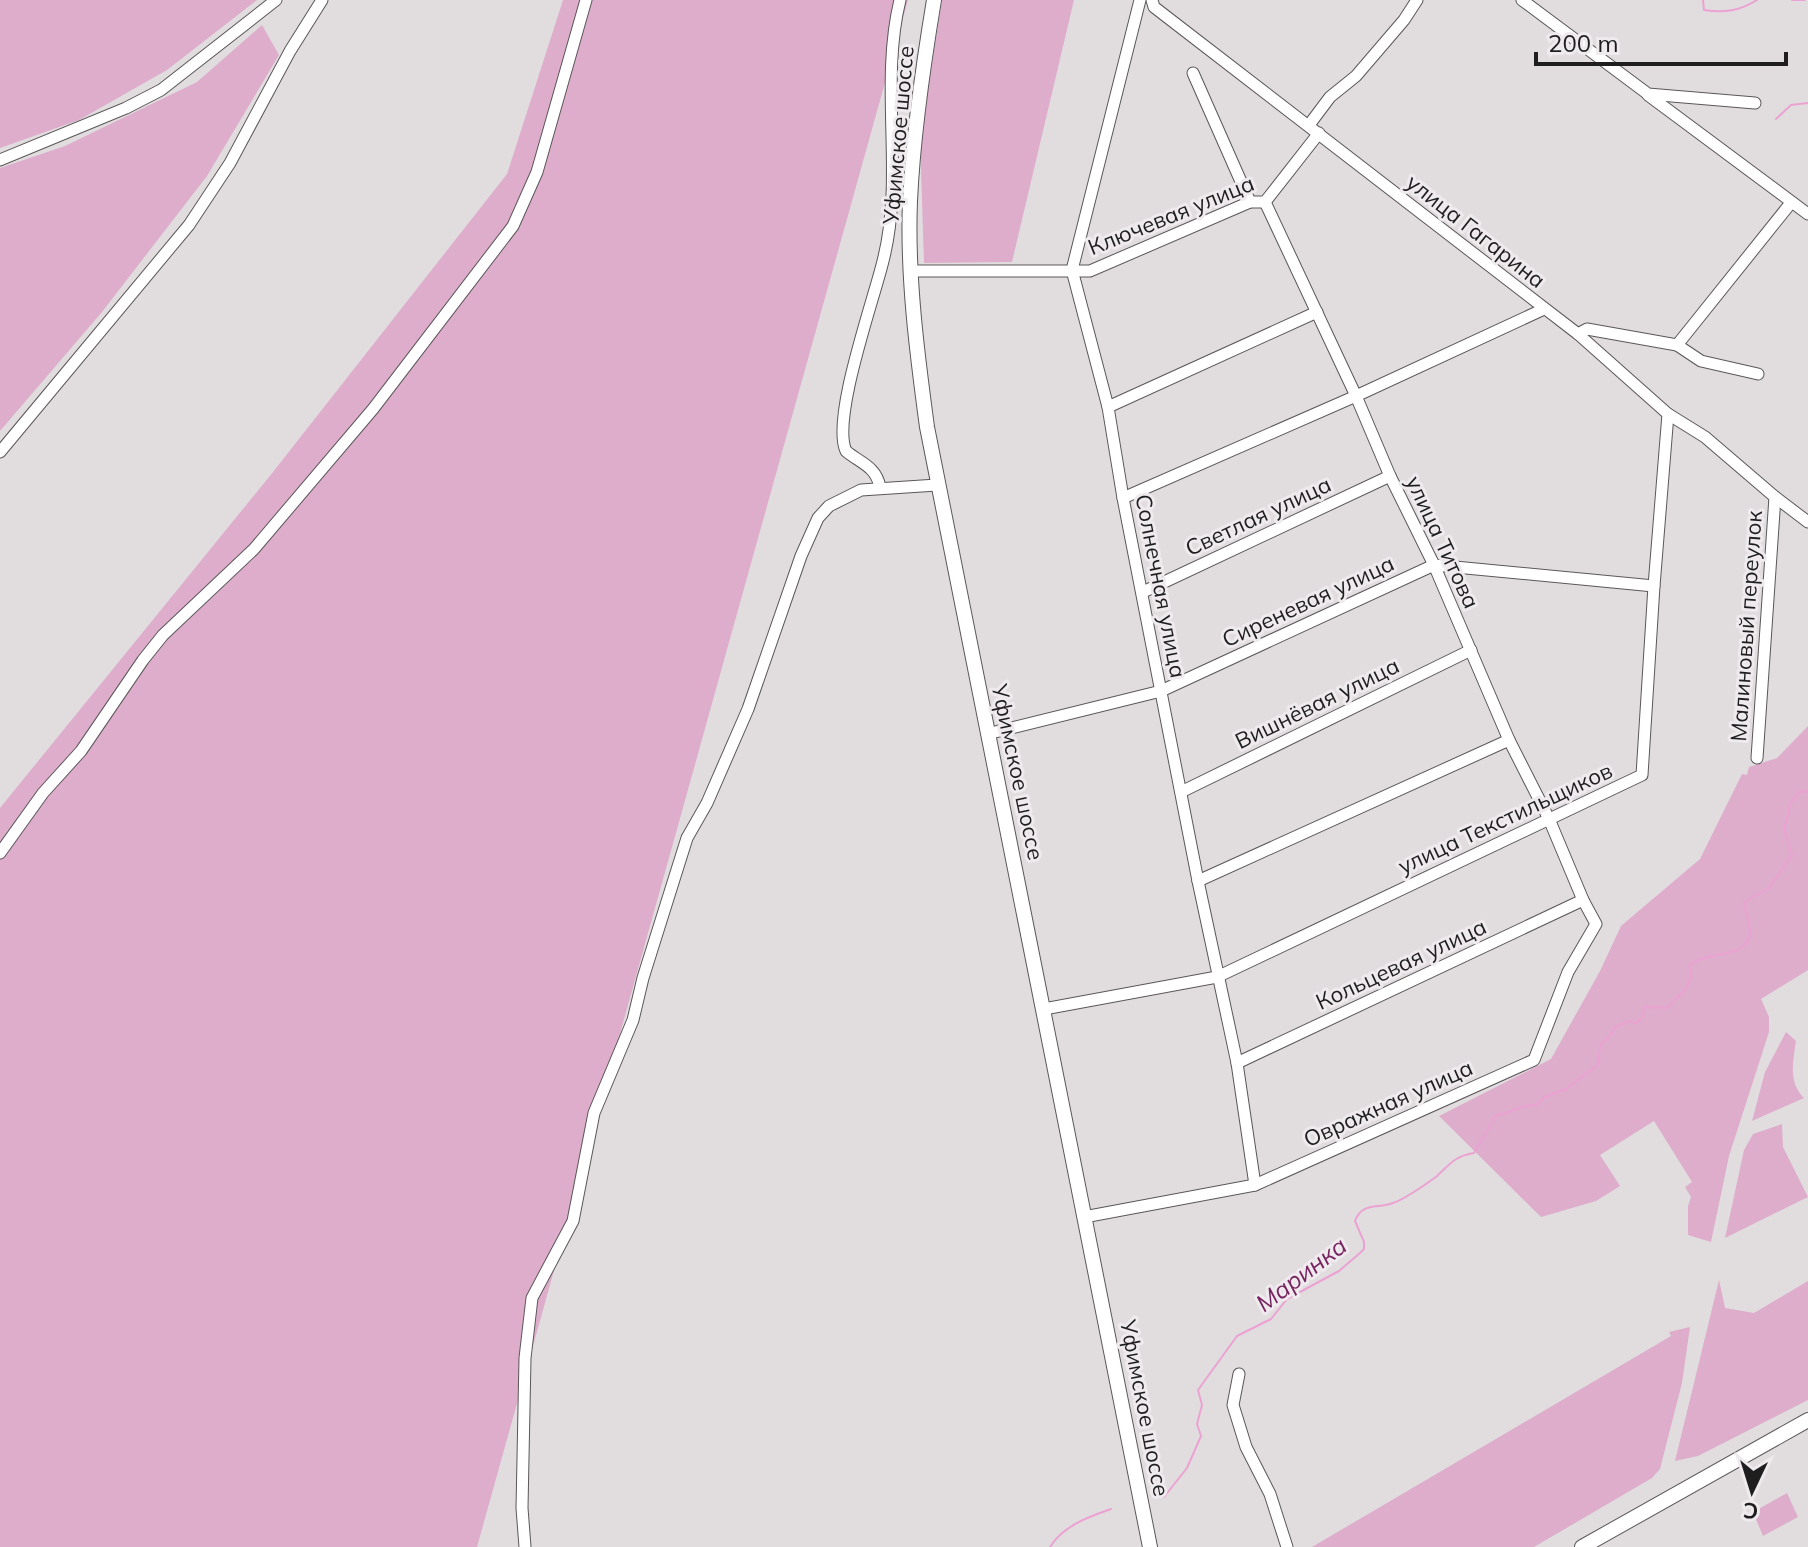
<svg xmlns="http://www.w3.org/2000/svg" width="1808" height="1547" font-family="Mulish,sans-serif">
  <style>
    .green { fill: #ddadcb }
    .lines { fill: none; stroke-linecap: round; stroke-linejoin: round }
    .stream { stroke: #eba2d2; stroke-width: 2 }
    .minor-casing { stroke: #5b5759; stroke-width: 13 }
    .major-casing { stroke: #5b5759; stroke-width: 16 }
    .minor { stroke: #fff; stroke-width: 11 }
    .major { stroke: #fff; stroke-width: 14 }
    .labels { text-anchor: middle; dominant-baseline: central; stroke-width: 6; stroke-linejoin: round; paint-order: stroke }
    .street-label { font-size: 22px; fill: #1f1e1f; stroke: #eeeaed }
    .water-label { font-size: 24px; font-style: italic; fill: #772460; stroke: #eeeaed }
  </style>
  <rect width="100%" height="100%" fill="#e1dddf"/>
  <g class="green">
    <polygon points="0,0 257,0 167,70 79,120 0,148"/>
    <polygon points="563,0 908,0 477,1547 0,1547 0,808 273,472 507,174"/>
    <polygon points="942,0 1074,0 1012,262 924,263 920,138"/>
    <polygon points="262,25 279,55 207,176 102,312 0,431 0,168 65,146 197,82"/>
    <polygon points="1808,726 1808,970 1761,999 1769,1017 1769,1032 1729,1156 1711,1242 1688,1235 1688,1206 1691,1197 1685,1187 1692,1182 1654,1121 1600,1155 1620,1186 1596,1201 1541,1217 1439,1116 1551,1059 1600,971 1621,926 1700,859 1742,774 1747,775 1749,767 1777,758"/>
    <path d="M1786 1032 1796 1041C1793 1062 1788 1082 1804 1098L1752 1121 1765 1072Z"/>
    <polygon points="1782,1124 1783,1147 1808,1197 1725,1238 1744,1150 1753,1134"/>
    <polygon points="1719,1280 1725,1308 1754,1313 1808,1281 1808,1400 1698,1456 1675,1461"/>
    <polygon points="1690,1327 1682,1383 1660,1469 1652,1478 1534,1547 1312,1547 1671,1336 1669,1332"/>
    <polygon points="1787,1493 1798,1517 1763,1536 1753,1512"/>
  </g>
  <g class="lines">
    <g class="stream">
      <path d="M1703 0 1704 10C1724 13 1740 11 1757 0"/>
      <polyline points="1792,0 1805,0"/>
      <polyline points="1776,119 1791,105 1808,103"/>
      <path d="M1164 1497 1187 1468 1201 1436 1197 1424 1202 1405 1198 1390 1237 1336 1271 1319 1287 1299 1339 1271 1360 1253 1364 1249V1242L1355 1221C1362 1202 1377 1209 1393 1203 1403 1200 1428 1183 1437 1176 1450 1164 1455 1156 1474 1153L1496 1115C1511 1114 1521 1104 1536 1105L1545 1097 1566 1089 1598 1065 1600 1045 1609 1037 1615 1027 1630 1021 1635 1024 1641 1019 1645 1007 1667 1008C1679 994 1694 988 1690 966 1703 950 1747 960 1750 934 1751 924 1745 912 1744 902L1769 888 1792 855 1784 830 1791 802 1801 791 1808 792"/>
      <path d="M1050 1547C1063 1526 1088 1517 1111 1509"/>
    </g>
    <defs>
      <g id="minor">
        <polyline points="1140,0 1072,270 1108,407 1123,498 1198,881 1237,1063 1255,1185"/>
        <polyline points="1152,0 1154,7 1578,334 1668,414 1705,437 1775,497 1808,522"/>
        <polyline points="1522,0 1648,94 1755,103"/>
        <polyline points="1193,73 1250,202"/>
        <polyline points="1648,95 1808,214"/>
        <polyline points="1309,125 1330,97 1356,76 1404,20 1417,0"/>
        <polyline points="0,160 126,108 161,90 276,0"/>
        <polyline points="913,271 1090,271 1250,202 1265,202 1319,133"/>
        <polyline points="1578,334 1587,329 1677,345 1790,204"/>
        <polyline points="1677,345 1701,361 1758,374"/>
        <polyline points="1108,407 1317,312"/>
        <polyline points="0,452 189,225 230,163 290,51 322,0"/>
        <path d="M880 487C876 466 860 463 846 451 831 419 874 299 883 261 905 176 879 86 900 0"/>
        <polyline points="1123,498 1356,396 1544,309"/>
        <polyline points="1143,592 1390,476"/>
        <polyline points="987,734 1161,691 1434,565 1654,586"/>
        <polyline points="1757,758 1775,497"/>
        <polyline points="1181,792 1471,650"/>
        <polyline points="0,853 43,793 81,751 143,660 163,635 254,549 373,409 513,226 537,172 586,0"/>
        <polyline points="1198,881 1509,740"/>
        <polyline points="1044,1009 1217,977 1642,775 1654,586 1668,414"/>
        <polyline points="1237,1063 1583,900"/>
        <polyline points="1084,1217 1255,1185 1534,1060 1568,972 1596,924 1583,900 1549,819 1509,740 1434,565 1390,476 1356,396 1265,202"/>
        <polyline points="1239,1374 1233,1405 1246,1447 1270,1494 1287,1547"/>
        <polyline points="525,1547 522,1508 525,1358 532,1298 573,1221 594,1113 633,1020 643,978 687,838 707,803 748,709 801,556 818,518 829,506 861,490 937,485"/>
      </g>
      <g id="major">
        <path d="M934 0C923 66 913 133 910 201 907 276 917 353 927 427L1150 1547"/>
        <polyline points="1582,1547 1808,1420"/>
      </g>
    </defs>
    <use href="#minor" class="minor-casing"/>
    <use href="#major" class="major-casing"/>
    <use href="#minor" class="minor"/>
    <use href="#major" class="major"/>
  </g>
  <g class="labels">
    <g class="street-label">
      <text transform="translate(898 135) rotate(-85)">Уфимское шоссе</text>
      <text transform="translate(1171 215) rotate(-22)">Ключевая улица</text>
      <text transform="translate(1476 231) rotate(38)">улица Гагарина</text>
      <text transform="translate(1258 516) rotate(-25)">Светлая улица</text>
      <text transform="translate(1443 542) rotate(65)">улица Титова</text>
      <text transform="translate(1161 586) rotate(79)">Солнечная улица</text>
      <text transform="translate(1308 601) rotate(-25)">Сиреневая улица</text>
      <text transform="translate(1746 626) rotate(-86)">Малиновый переулок</text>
      <text transform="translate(1317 703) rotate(-26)">Вишнёвая улица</text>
      <text transform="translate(1018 772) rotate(78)">Уфимское шоссе</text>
      <text transform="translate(1505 818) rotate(-25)">улица Текстильщиков</text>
      <text transform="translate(1401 964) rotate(-25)">Кольцевая улица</text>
      <text transform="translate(1388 1103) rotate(-24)">Овражная улица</text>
      <text transform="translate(1145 1408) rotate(79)">Уфимское шоссе</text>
    </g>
    <g class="water-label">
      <text transform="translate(1301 1274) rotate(-37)">Маринка</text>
    </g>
  </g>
  <g transform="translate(1752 1491) rotate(184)" stroke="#eeeaed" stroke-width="6" paint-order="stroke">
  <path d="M0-6L14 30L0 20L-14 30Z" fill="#1f1e1f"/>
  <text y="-12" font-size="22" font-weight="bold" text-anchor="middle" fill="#1f1e1f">С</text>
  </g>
  <path d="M1536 52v12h250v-12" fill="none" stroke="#1f1e1f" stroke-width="4"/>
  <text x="1548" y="52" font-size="24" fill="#1f1e1f" stroke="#eeeaed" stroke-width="6" paint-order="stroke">200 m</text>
</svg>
